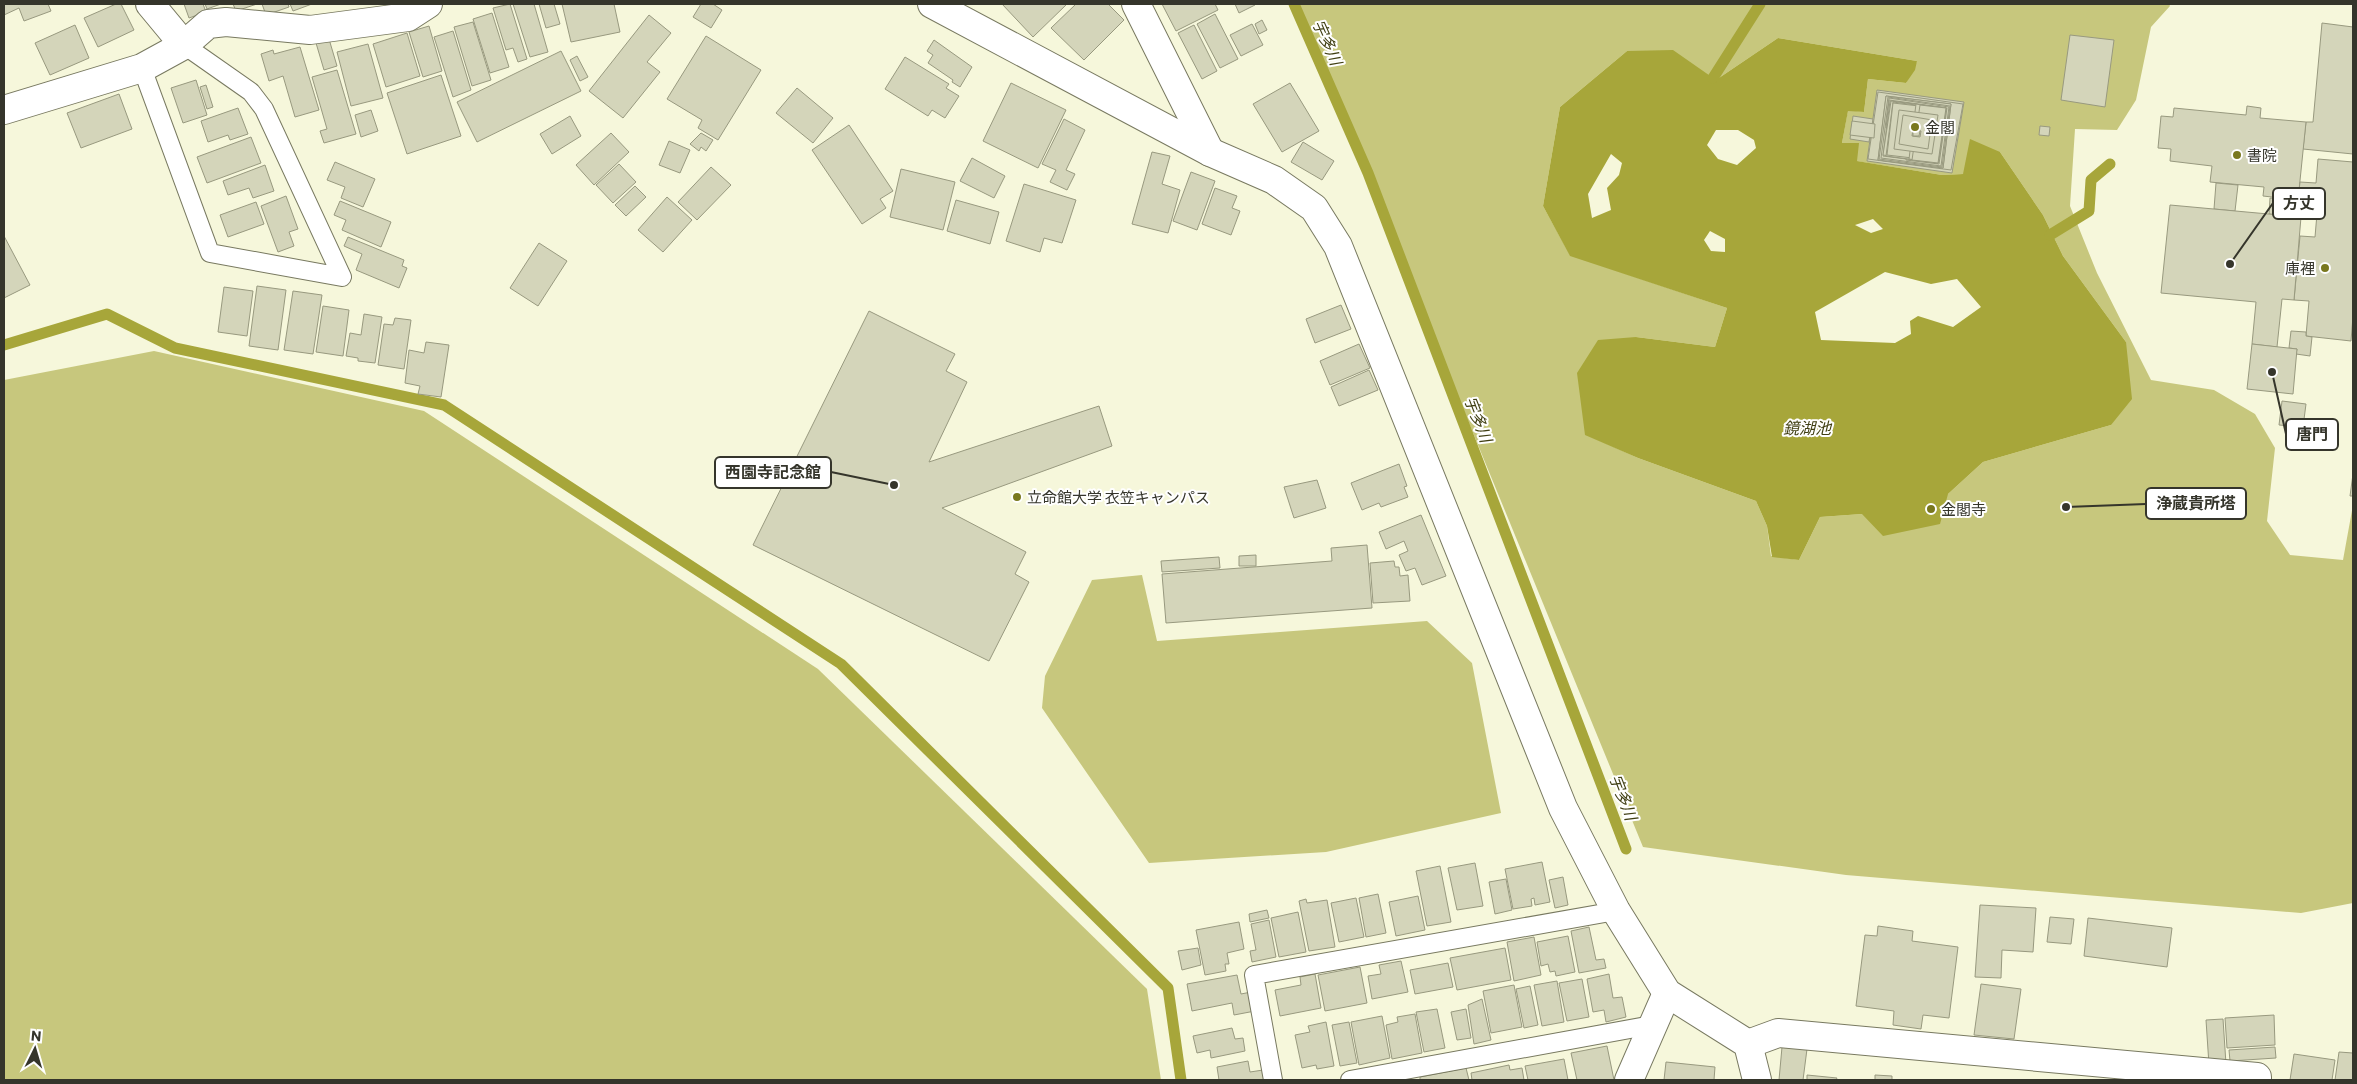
<svg xmlns="http://www.w3.org/2000/svg" width="2357" height="1084" font-family="Commissioner,'Noto Sans JP',sans-serif">
  <style>
    .green { fill: #c7c77d; fill-rule: evenodd }
    .water { fill: #a7a63a; fill-rule: evenodd }
    .lines { fill: none; stroke-linecap: round; stroke-linejoin: round }
    .stream { stroke: #a7a63a; stroke-width: 11 }
    .building { fill: #d4d5ba; stroke: #98997f }
    .service-casing { stroke: #787960; stroke-width: 20 }
    .minor-casing { stroke: #787960; stroke-width: 30 }
    .tertiary-casing { stroke: #787960; stroke-width: 30 }
    .service { stroke: #fff; stroke-width: 18 }
    .minor { stroke: #fff; stroke-width: 28 }
    .tertiary { stroke: #fff; stroke-width: 28 }
    .poi-dot { fill: #79781e; stroke: #fff; stroke-width: 2 }
    .labels { text-anchor: middle; dominant-baseline: central; stroke-width: 4; stroke-linejoin: round; paint-order: stroke }
    .poi-label { font-size: 15px; fill: #35352b; stroke: #fff; text-anchor: start }
    .water-label { font-size: 16px; font-style: italic; fill: #403f13; stroke: #fff }
    .leader { fill: none; stroke: #35352b; stroke-width: 2 }
    .callout-dot { fill: #35352b; stroke: #fff; stroke-width: 2 }
    .callout { fill: #fff; stroke: #35352b; stroke-width: 2 }
    .callout-label { font-size: 16px; text-anchor: middle; font-weight: bold; fill: #35352b }
  </style>
  <rect width="100%" height="100%" fill="#f6f7db"/>
  <g class="green">
    <path d="M1297 4H2169L2170 6 2151 27 2136 100 2117 130 2075 129 2070 206 2097 273 2151 380 2214 390 2255 414 2275 448 2267 521 2290 555 2343 560 2353 505V903L2301 913 1846 875 1643 847ZM1778 38 1917 61 1906 83 1868 79 1864 112 1848 110 1842 143 1856 161 1942 175 1963 174 2000 152 2043 215 2063 256 2126 342 2111 425 1983 462 1948 494 1862 514 1820 517 1799 560 1771 556 1767 526 1756 501 1638 458 1585 434 1636 337 1715 347 1727 308 1570 255 1543 206 1560 107 1627 51 1716 80Z"/>
    <polygon points="154,351 424,411 818,669 1147,989 1161,1080 4,1080 4,380"/>
    <polygon points="1142,575 1157,641 1427,621 1472,663 1501,813 1326,852 1149,863 1042,708 1045,676 1092,580"/>
  </g>
  <path class="water" d="M1778 38 1917 61 1915 70 1906 83 1868 79 1864 112 1848 111 1842 143H1859L1857 161 1942 175 1963 174 1970 139 2000 152 2043 215 2063 256 2126 342 2132 399 2111 425 1983 462 1948 494 1940 524 1883 536 1862 514 1820 517 1799 560 1772 557 1767 526 1756 501 1638 458 1585 435 1577 373 1598 340 1636 337 1715 347 1727 308 1570 256 1543 206 1560 107 1627 51 1673 50 1716 80ZM1716 130H1738L1754 140 1756 148 1737 165 1718 159 1707 145ZM1611 154 1622 163 1619 175 1607 188 1611 210 1592 218 1588 194ZM1873 219 1883 229 1871 233 1855 225ZM1710 231 1725 239V252L1711 251 1704 240ZM1885 272 1931 284 1957 279 1981 307 1953 327 1918 316 1910 321 1911 334 1895 343 1821 340 1815 312Z"/>
  <g class="lines">
    <g class="stream">
      <polyline points="1294,4 1368,173 1626,849"/>
      <polyline points="1713,78 1760,4"/>
      <polyline points="2050,235 2089,211 2091,180 2110,164"/>
      <polyline points="4,345 107,314 175,348 444,405 841,664 1168,988 1181,1080"/>
    </g>
  </g>
  <g class="building">
    <polygon points="4,4 48,4 51,11 24,21 19,8 4,15"/>
    <polygon points="116,4 121,4 134,30 98,47 84,18"/>
    <polygon points="184,4 203,4 206,12 189,18"/>
    <polygon points="205,4 221,4 207,9"/>
    <polygon points="233,4 257,4 236,11"/>
    <polygon points="262,4 288,4 289,7 266,15"/>
    <polygon points="290,4 312,4 293,11"/>
    <polygon points="510,4 527,59 518,62 513,48 506,50 493,8"/>
    <polygon points="513,4 534,4 548,52 530,57"/>
    <polygon points="539,4 554,4 560,24 546,28"/>
    <polygon points="562,4 614,4 620,32 571,42"/>
    <polygon points="701,4 713,4 722,10 711,28 693,17"/>
    <polygon points="1002,4 1067,4 1033,37"/>
    <polygon points="1076,4 1108,4 1124,20 1084,60 1051,28"/>
    <polygon points="1162,4 1215,4 1218,10 1176,31"/>
    <polygon points="1235,4 1254,4 1255,5 1239,13"/>
    <polygon points="492,13 509,67 490,73 473,19"/>
    <polygon points="1215,14 1238,59 1220,68 1197,24"/>
    <polygon points="649,15 671,33 647,62 660,72 623,118 589,91"/>
    <polygon points="1262,20 1267,30 1259,34 1255,24"/>
    <polygon points="473,22 491,80 472,86 454,27"/>
    <polygon points="2322,23 2353,27 2353,154 2303,149 2306,122 2313,122"/>
    <polygon points="1252,24 1263,45 1241,56 1230,35"/>
    <polygon points="75,25 89,58 50,75 35,43"/>
    <polygon points="1194,25 1217,71 1202,79 1178,33"/>
    <polygon points="429,26 442,71 423,77 409,32"/>
    <polygon points="453,31 471,90 453,97 434,37"/>
    <polygon points="407,33 420,76 386,87 373,44"/>
    <polygon points="2070,35 2114,40 2105,107 2061,100"/>
    <polygon points="706,36 761,70 718,140 698,128 702,120 667,99"/>
    <polygon points="329,39 337,66 324,70 316,43"/>
    <polygon points="934,40 972,67 960,87 952,82 953,80 928,63 933,55 927,51"/>
    <polygon points="368,44 383,98 351,106 337,52"/>
    <polygon points="300,47 319,110 295,117 283,76 269,81 261,54 273,50 274,54"/>
    <polygon points="561,51 581,91 477,142 457,102"/>
    <polygon points="577,56 588,77 580,81 570,60"/>
    <polygon points="905,57 949,84 946,88 959,96 945,118 932,110 928,116 885,89"/>
    <polygon points="337,70 356,134 324,143 320,131 327,129 312,77"/>
    <polygon points="441,75 461,136 407,154 387,93"/>
    <polygon points="196,80 207,115 183,123 171,88"/>
    <polygon points="1011,83 1066,110 1038,168 983,141"/>
    <polygon points="1290,83 1319,131 1282,152 1253,104"/>
    <polygon points="206,85 213,107 207,109 200,87"/>
    <polygon points="797,88 833,118 813,143 776,113"/>
    <polygon points="1877,90 1964,102 1952,173 1867,161"/>
    <polygon points="1878,92 1963,104 1951,170 1868,159"/>
    <polygon points="119,94 132,129 81,148 67,113"/>
    <polygon points="1886,96 1951,104 1943,168 1878,160"/>
    <polygon points="1886,96 1951,104 1943,168 1878,160"/>
    <polygon points="1888,97 1950,106 1942,167 1879,159"/>
    <polygon points="1889,98 1949,107 1941,166 1881,158"/>
    <polygon points="1889,100 1947,108 1939,164 1906,160 1910,131 1886,128"/>
    <polygon points="1890,101 1946,108 1938,163 1883,156"/>
    <polygon points="1891,101 1946,108 1938,163 1883,155"/>
    <polygon points="1893,102 1946,109 1938,163 1886,156"/>
    <polygon points="1893,103 1945,109 1938,161 1887,155"/>
    <polygon points="1916,104 1922,105 1915,160 1909,159"/>
    <polygon points="1920,105 1946,108 1938,163 1912,160"/>
    <polygon points="2247,106 2261,108 2260,118 2306,122 2298,200 2263,196 2264,187 2210,182 2212,166 2170,161 2171,149 2158,148 2161,116 2173,117 2174,108 2246,115"/>
    <polygon points="238,108 248,134 230,140 228,135 208,142 201,121"/>
    <polygon points="371,110 378,131 361,137 355,115"/>
    <polygon points="1899,110 1938,115 1932,154 1894,149"/>
    <polygon points="1903,115 1932,120 1928,149 1899,144"/>
    <polygon points="570,116 581,136 552,154 540,134"/>
    <polygon points="1853,116 1873,119 1869,142 1850,139"/>
    <polygon points="1064,119 1085,130 1066,170 1075,174 1067,190 1050,182 1056,170 1042,164"/>
    <polygon points="1852,121 1875,124 1874,138 1850,135"/>
    <polygon points="849,125 893,191 880,199 886,208 862,224 812,150"/>
    <polygon points="2040,126 2050,127 2049,136 2039,135"/>
    <polygon points="1913,129 1921,131 1920,137 1912,136"/>
    <polygon points="1913,130 1920,131 1919,136 1913,136"/>
    <polygon points="611,133 629,152 594,185 576,165"/>
    <polygon points="701,133 713,140 706,151 701,147 699,151 690,144"/>
    <polygon points="251,137 261,163 207,183 197,157"/>
    <polygon points="669,141 690,150 680,173 659,165"/>
    <polygon points="1303,142 1334,161 1322,180 1291,162"/>
    <polygon points="1152,152 1170,156 1162,184 1180,190 1168,233 1132,224"/>
    <polygon points="972,158 1005,176 994,198 960,181"/>
    <polygon points="2318,159 2353,162 2353,316 2351,341 2306,336 2309,301 2294,300 2300,236 2315,237 2318,202 2298,200 2300,182 2316,183"/>
    <polygon points="335,162 375,179 363,207 341,198 345,187 327,180"/>
    <polygon points="619,164 636,182 613,203 596,185"/>
    <polygon points="265,165 274,191 253,198 249,188 228,195 223,181"/>
    <polygon points="711,167 731,185 697,220 678,202"/>
    <polygon points="901,169 955,182 943,230 890,217"/>
    <polygon points="1191,172 1215,181 1197,230 1173,221"/>
    <polygon points="2216,183 2238,185 2235,211 2214,209"/>
    <polygon points="1024,184 1076,200 1062,243 1044,238 1040,252 1006,241"/>
    <polygon points="635,186 646,197 626,216 615,205"/>
    <polygon points="1215,188 1237,196 1232,208 1240,211 1231,235 1202,224"/>
    <polygon points="286,196 298,229 289,232 294,246 278,252 261,206"/>
    <polygon points="667,197 692,220 663,252 638,230"/>
    <polygon points="2270,198 2298,200 2297,217 2269,214"/>
    <polygon points="956,200 999,212 990,244 947,231"/>
    <polygon points="340,201 391,222 381,247 342,230 346,220 334,215"/>
    <polygon points="256,202 264,224 228,237 220,215"/>
    <polygon points="2170,205 2301,217 2294,300 2282,299 2277,347 2252,344 2256,302 2161,293"/>
    <polygon points="4,236 30,285 4,298"/>
    <polygon points="348,237 404,260 402,266 407,268 399,288 356,270 362,254 344,246"/>
    <polygon points="539,243 567,261 538,306 510,288"/>
    <polygon points="257,286 286,290 278,350 249,346"/>
    <polygon points="224,287 253,291 247,336 218,332"/>
    <polygon points="293,291 322,295 313,354 284,350"/>
    <polygon points="1341,305 1351,329 1315,343 1306,319"/>
    <polygon points="323,306 349,310 343,356 316,352"/>
    <polygon points="869,311 955,354 946,371 967,382 929,462 1099,406 1112,446 942,508 1026,552 1015,574 1029,582 989,661 753,545"/>
    <polygon points="364,314 382,317 375,363 358,361 358,358 346,356 350,333 361,335"/>
    <polygon points="395,318 411,320 404,369 378,365 384,324 393,325"/>
    <polygon points="2291,331 2306,332 2306,336 2312,337 2310,356 2296,354 2297,349 2289,348"/>
    <polygon points="426,342 449,345 441,397 418,394 420,386 405,383 409,350 424,353"/>
    <polygon points="1359,344 1370,368 1330,385 1320,361"/>
    <polygon points="2252,344 2297,349 2293,394 2247,389"/>
    <polygon points="1369,370 1378,390 1339,406 1331,387"/>
    <polygon points="2282,401 2306,404 2303,427 2279,425"/>
    <polygon points="1399,464 1407,486 1404,487 1408,497 1381,507 1379,503 1362,510 1351,483"/>
    <polygon points="2353,474 2353,496 2350,496"/>
    <polygon points="1317,480 1326,508 1294,518 1284,487"/>
    <polygon points="1421,515 1446,576 1422,585 1415,568 1406,571 1399,555 1408,551 1404,541 1386,549 1379,532"/>
    <polygon points="1367,545 1372,608 1166,623 1162,574 1332,561 1331,548"/>
    <polygon points="1256,555 1256,566 1239,566 1239,556"/>
    <polygon points="1219,557 1220,568 1162,572 1161,561"/>
    <polygon points="1394,561 1395,567 1399,567 1400,576 1408,575 1410,601 1373,603 1370,563"/>
    <polygon points="1542,862 1550,902 1535,905 1534,898 1531,899 1532,906 1513,909 1505,869"/>
    <polygon points="1475,863 1483,906 1457,910 1448,868"/>
    <polygon points="1440,866 1451,922 1427,926 1416,871"/>
    <polygon points="1563,877 1568,905 1555,908 1549,880"/>
    <polygon points="1506,879 1512,910 1495,914 1489,882"/>
    <polygon points="1378,894 1386,933 1366,937 1359,898"/>
    <polygon points="1418,896 1425,930 1396,936 1389,902"/>
    <polygon points="1356,898 1364,937 1339,942 1331,903"/>
    <polygon points="1306,899 1307,903 1327,900 1335,947 1309,951 1299,901"/>
    <polygon points="1980,905 2036,908 2033,952 2002,950 2001,978 1975,977"/>
    <polygon points="1267,910 1269,918 1250,922 1249,914"/>
    <polygon points="1298,912 1306,952 1279,957 1271,918"/>
    <polygon points="2050,917 2074,919 2071,944 2047,942"/>
    <polygon points="2088,918 2172,928 2167,967 2084,956"/>
    <polygon points="1269,920 1276,957 1252,962 1250,951 1256,950 1251,924"/>
    <polygon points="1239,922 1244,949 1227,953 1229,964 1225,964 1226,971 1205,975 1196,930"/>
    <polygon points="1878,926 1913,931 1912,941 1958,947 1949,1018 1923,1015 1921,1029 1893,1025 1894,1011 1856,1006 1865,935 1877,936"/>
    <polygon points="1589,927 1596,960 1604,959 1606,968 1579,973 1571,931"/>
    <polygon points="1568,936 1575,972 1556,976 1555,971 1550,972 1548,964 1541,966 1537,942"/>
    <polygon points="1534,937 1541,975 1514,981 1507,942"/>
    <polygon points="1198,948 1201,965 1182,970 1178,951"/>
    <polygon points="1505,948 1511,980 1457,990 1450,958"/>
    <polygon points="1401,961 1408,992 1372,999 1368,976 1381,974 1379,965"/>
    <polygon points="1448,963 1453,987 1415,994 1410,970"/>
    <polygon points="1360,967 1367,1003 1325,1011 1318,975"/>
    <polygon points="1315,974 1321,1008 1280,1016 1275,990 1301,985 1300,977"/>
    <polygon points="1609,974 1613,998 1622,997 1626,1017 1606,1022 1604,1010 1593,1012 1587,979"/>
    <polygon points="1237,975 1241,994 1251,992 1255,1011 1234,1015 1232,1003 1192,1011 1187,984"/>
    <polygon points="1582,979 1589,1017 1567,1021 1559,983"/>
    <polygon points="1557,981 1564,1022 1542,1026 1534,985"/>
    <polygon points="1981,984 2021,989 2014,1039 1974,1035"/>
    <polygon points="1514,985 1522,1027 1491,1033 1483,991"/>
    <polygon points="1530,986 1538,1025 1524,1028 1516,989"/>
    <polygon points="1482,999 1491,1040 1474,1044 1468,1005"/>
    <polygon points="1437,1009 1445,1048 1424,1052 1416,1012"/>
    <polygon points="1466,1009 1471,1038 1457,1040 1451,1012"/>
    <polygon points="1415,1014 1422,1053 1392,1059 1386,1025 1398,1022 1397,1017"/>
    <polygon points="2274,1015 2275,1045 2227,1048 2225,1018"/>
    <polygon points="1382,1016 1390,1058 1359,1065 1351,1022"/>
    <polygon points="2223,1019 2226,1064 2209,1065 2206,1020"/>
    <polygon points="1326,1022 1334,1066 1317,1069 1316,1065 1302,1068 1295,1035 1310,1032 1308,1026"/>
    <polygon points="1349,1022 1357,1063 1340,1066 1332,1025"/>
    <polygon points="1232,1028 1235,1039 1243,1038 1245,1051 1211,1058 1210,1050 1197,1053 1193,1036"/>
    <polygon points="1607,1046 1614,1080 1577,1080 1571,1053"/>
    <polygon points="1782,1047 1807,1049 1803,1080 1779,1080"/>
    <polygon points="2275,1047 2276,1058 2230,1061 2229,1050"/>
    <polygon points="2339,1052 2353,1053 2353,1080 2335,1080"/>
    <polygon points="2294,1054 2335,1060 2332,1080 2290,1080"/>
    <polygon points="1564,1059 1568,1080 1528,1080 1525,1066"/>
    <polygon points="1248,1061 1250,1072 1263,1070 1266,1080 1219,1080 1217,1067"/>
    <polygon points="1666,1062 1715,1067 1714,1080 1721,1080 1664,1080"/>
    <polygon points="1509,1065 1510,1070 1522,1068 1524,1080 1472,1080 1471,1073"/>
    <polygon points="1466,1068 1469,1080 1420,1080 1420,1077"/>
    <polygon points="1807,1075 1837,1078 1836,1080 1807,1080"/>
    <polygon points="1875,1075 1892,1076 1892,1080 1875,1080"/>
  </g>
  <g class="lines">
    <defs>
      <g id="service">
        <polyline points="142,68 210,253 342,277 264,109 251,92 184,45"/>
        <polyline points="1273,1080 1254,975 1616,911"/>
        <polyline points="1350,1080 1652,1025"/>
      </g>
      <g id="minor">
        <polyline points="150,4 184,45"/>
        <polyline points="1136,4 1210,152"/>
        <polyline points="4,110 142,68 184,45 208,24 226,22 310,30 408,17 428,4"/>
        <polyline points="1748,1044 1778,1033 2257,1077 2257,1080"/>
        <polyline points="1629,1080 1667,993"/>
      </g>
      <polyline id="tertiary" points="932,4 1210,152 1274,180 1314,208 1338,246 1563,808 1616,911 1667,993 1748,1044 1757,1080"/>
    </defs>
    <use href="#service" class="service-casing"/>
    <use href="#minor" class="minor-casing"/>
    <use href="#tertiary" class="tertiary-casing"/>
    <use href="#service" class="service"/>
    <use href="#minor" class="minor"/>
    <use href="#tertiary" class="tertiary"/>
  </g>
  <g class="poi-dot">
    <circle cx="1915" cy="127" r="5"/>
    <circle cx="2237" cy="155" r="5"/>
    <circle cx="2325" cy="268" r="5"/>
    <circle cx="1017" cy="497" r="5"/>
    <circle cx="1931" cy="509" r="5"/>
  </g>
  <g class="labels">
    <g class="poi-label">
      <text x="1925" y="127">金閣</text>
      <text x="2247" y="155">書院</text>
      <text x="2315" y="268" text-anchor="end">庫裡</text>
      <text x="1027" y="497">立命館大学 衣笠キャンパス</text>
      <text x="1941" y="509">金閣寺</text>
    </g>
    <g class="water-label">
      <text transform="translate(1328 42) rotate(66)">宇多川</text>
      <text transform="translate(1479 419) rotate(69)">宇多川</text>
      <text x="1807" y="427">鏡湖池</text>
      <text transform="translate(1624 797) rotate(69)">宇多川</text>
    </g>
  </g>
  <path class="leader" d="M2230 264L2273 203M2272 372L2286 434M894 485L831 472M2066 507L2146 504"/>
  <g class="callout-dot">
    <circle cx="2230" cy="264" r="5"/>
    <circle cx="2272" cy="372" r="5"/>
    <circle cx="894" cy="485" r="5"/>
    <circle cx="2066" cy="507" r="5"/>
  </g>
  <g class="callout">
    <rect x="2273" y="188" width="52" height="31" rx="5"/>
    <rect x="2286" y="419" width="52" height="31" rx="5"/>
    <rect x="715" y="457" width="116" height="31" rx="5"/>
    <rect x="2146" y="488" width="100" height="31" rx="5"/>
  </g>
  <g class="callout-label">
    <text x="2299" y="209">方丈</text>
    <text x="2312" y="440">唐門</text>
    <text x="773" y="478">西園寺記念館</text>
    <text x="2196" y="509">浄蔵貴所塔</text>
  </g>
  <rect width="2357" height="1084" fill="none" stroke="#35352b" stroke-width="10"/>
  <g transform="translate(35 1049) rotate(5)" stroke="#ffffff" stroke-width="4" paint-order="stroke">
  <path d="M0-4L9 19L0 12L-9 19Z" fill="#35352b"/>
  <text y="-8" font-size="14" font-weight="bold" text-anchor="middle" fill="#35352b">N</text>
  </g>
</svg>
